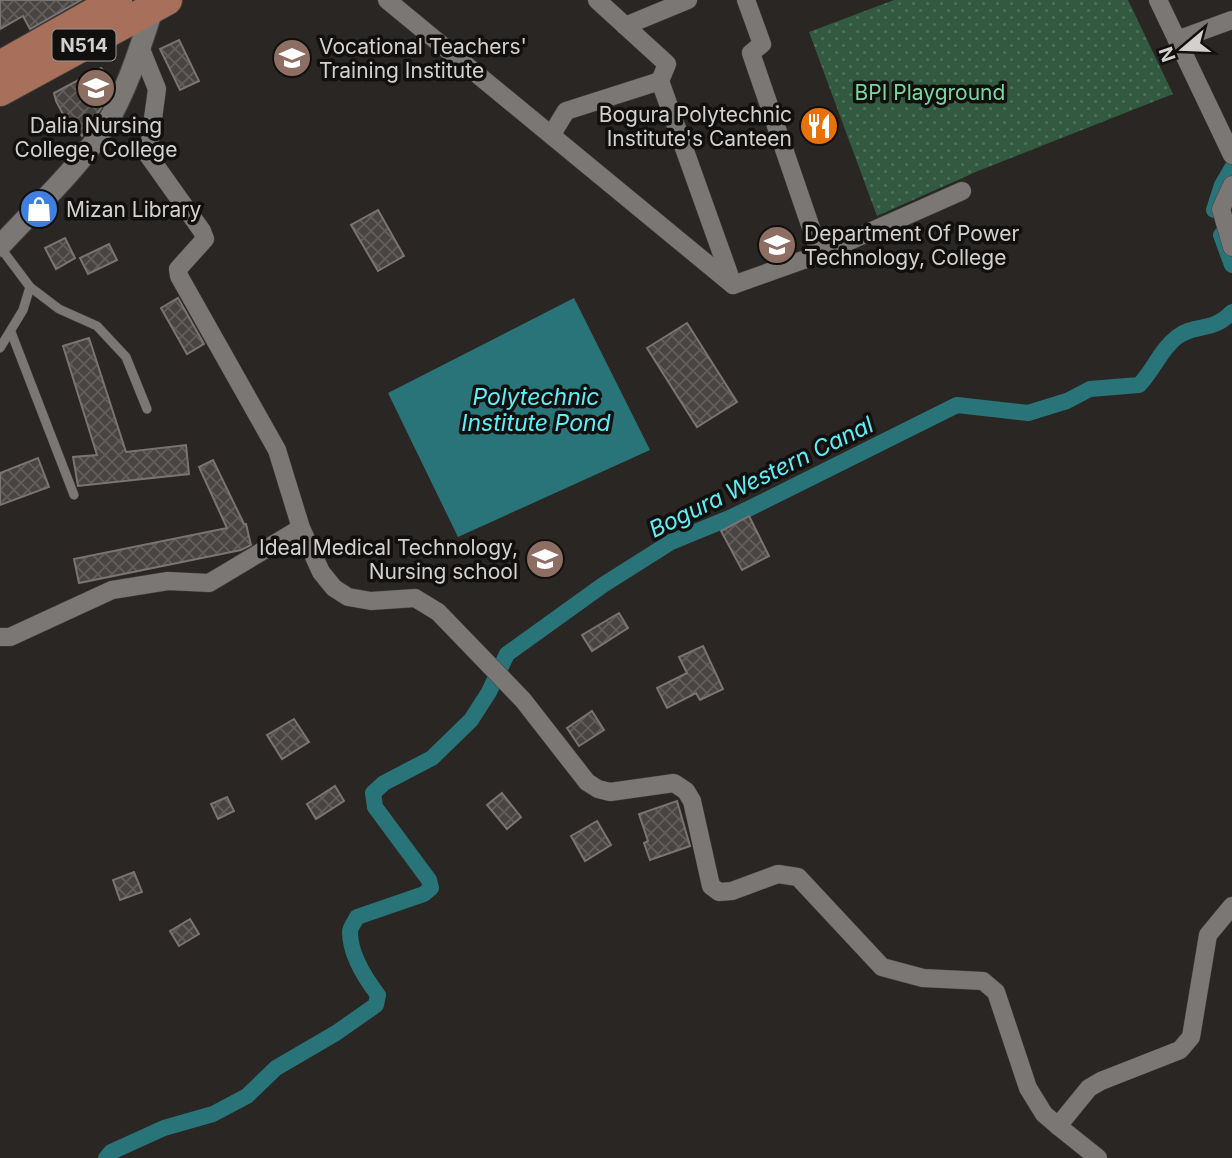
<svg xmlns="http://www.w3.org/2000/svg" width="1232" height="1158" font-family="Inter,sans-serif">
  <style>
    .grass { fill: url(#grass-dots) }
    .water { fill: #297478 }
    .lines { fill: none; stroke-linecap: round; stroke-linejoin: round }
    .canal { stroke: #297478; stroke-width: 16 }
    .building { fill: url(#building-cross-hatch); stroke: #797472; stroke-width: 2 }
    .service-casing { stroke: #44413f; stroke-width: 10 }
    .minor-casing { stroke: #44413f; stroke-width: 19 }
    .tertiary-casing { stroke: #44413f; stroke-width: 23 }
    .trunk-casing { stroke: #44413f; stroke-width: 32 }
    .service { stroke: #7b7774; stroke-width: 9 }
    .minor { stroke: #7b7774; stroke-width: 18 }
    .tertiary { stroke: #7b7774; stroke-width: 21 }
    .trunk { stroke: #a8705a; stroke-width: 30 }
    .labels { text-anchor: middle; dominant-baseline: central; stroke-width: 7; stroke-linejoin: round; paint-order: stroke }
    .shield { fill: #11100e; stroke: #999795; stroke-width: 2 }
    .shield-label { font-size: 19px; font-weight: bold; fill: #d3d1cf }
    .poi-label { font-size: 21px; fill: #d3d1cf; stroke: #11100e; text-anchor: start }
    .park-label { font-size: 21px; fill: #79d7a0; stroke: #11100e }
    .water-label { font-size: 23px; font-style: italic; fill: #60edf6; stroke: #11100e }
  </style>
  <defs>
    <pattern id="grass-dots" width="8" height="8" patternUnits="userSpaceOnUse" patternTransform="scale(1.75)"><rect width="8" height="8" fill="#315a41"/><path d="M2 2h.1M6 6h.1" fill="none" stroke="#4e715b" stroke-width="1.8" stroke-linecap="round"/></pattern>
    <pattern id="building-cross-hatch" width="8" height="8" patternUnits="userSpaceOnUse" patternTransform="scale(1.75)"><rect width="8" height="8" fill="#494442"/><path d="M0 0l8 8M0 8l8-8" fill="none" stroke="#625e5c"/></pattern>
  </defs>
  <rect width="100%" height="100%" fill="#2a2623"/>
  <polygon class="grass" points="894,0 1128,0 1173,94 978,171 877,216 809,32"/>
  <polygon class="water" points="574,298 650,450 458,537 388,393"/>
  <g class="lines">
    <g class="canal">
      <polyline points="1214,210 1222,185 1232,168"/>
      <polyline points="1221,235 1232,265"/>
      <path d="M106 1158 111 1152 164 1128 213 1114 247 1096 276 1068 336 1033 376 1005 378 995C365 978 350 954 350 932 350 927 355 922 357 917L424 894 431 888 429 880 375 807 373 793 384 783 432 758 471 720 489 692 507 654 603 585 671 542 732 517 957 405 1028 413 1067 401 1090 389 1139 385C1154 370 1160 350 1177 337 1195 323 1212 333 1232 312"/>
    </g>
  </g>
  <g class="building">
    <polygon points="0,0 81,0 30,29 23,16 0,29"/>
    <polygon points="179,40 199,81 180,90 160,49"/>
    <polygon points="101,68 113,82 101,108 82,136 64,116 56,101 54,93"/>
    <polygon points="378,210 404,256 378,271 351,225"/>
    <polygon points="65,238 75,258 56,269 45,248"/>
    <polygon points="109,244 117,260 88,274 80,258"/>
    <polygon points="178,298 204,344 187,354 161,308"/>
    <polygon points="687,323 737,402 697,427 647,348"/>
    <polygon points="89,338 126,452 186,445 189,474 78,486 73,457 97,455 63,346"/>
    <polygon points="38,458 49,487 0,505 0,473"/>
    <polygon points="213,460 244,524 246,524 251,545 241,550 79,583 74,559 227,528 199,467"/>
    <polygon points="749,516 769,556 742,570 721,531"/>
    <polygon points="619,613 628,628 592,651 582,635"/>
    <polygon points="703,646 723,689 700,700 696,693 667,708 657,688 687,673 679,657"/>
    <polygon points="592,711 604,730 579,746 567,728"/>
    <polygon points="294,719 309,742 282,759 267,735"/>
    <polygon points="335,786 344,801 316,819 307,804"/>
    <polygon points="502,793 521,817 507,829 487,805"/>
    <polygon points="227,797 234,811 218,819 211,804"/>
    <polygon points="677,801 690,846 650,860 644,843 648,841 639,814"/>
    <polygon points="597,821 611,845 585,861 571,836"/>
    <polygon points="134,872 142,892 120,900 113,880"/>
    <polygon points="190,919 199,934 179,946 170,931"/>
  </g>
  <g class="lines">
    <defs>
      <g id="service">
        <polyline points="0,247 30,287 59,309 97,326 126,357 147,409"/>
        <polyline points="11,332 74,495"/>
        <polyline points="0,348 23,310 30,287"/>
      </g>
      <g id="minor">
        <polyline points="387,0 733,285 820,254 962,191"/>
        <polyline points="597,0 667,64 660,81"/>
        <polyline points="746,0 762,44 751,53 820,254"/>
        <polyline points="1158,0 1232,155"/>
        <polyline points="625,26 688,0"/>
        <polyline points="1177,40 1232,20"/>
        <polyline points="140,47 157,89 148,155 202,231 205,239 178,269 179,276 277,450 301,528 321,572 334,588 348,597 371,601 415,598 438,612 523,700 587,782 598,789 610,792 674,783 686,791 692,801 711,886 719,892 732,891 778,874 798,877 882,967 923,978 983,981 996,992 1028,1088 1044,1114 1058,1126 1089,1088 1101,1081 1180,1050 1191,1037 1208,935 1232,906"/>
        <polyline points="552,134 566,111 660,81 733,285"/>
        <polyline points="1232,185 1221,209 1232,247"/>
        <polyline points="0,637 10,637 112,590 168,581 209,583 301,528"/>
        <polyline points="1058,1126 1098,1158"/>
      </g>
      <path id="tertiary" d="M0 246C35 208 76 171 104 128 127 91 140 48 153 8"/>
      <g id="trunk">
        <polyline points="0,66 117,0"/>
        <polyline points="0,91 167,0"/>
      </g>
    </defs>
    <use href="#service" class="service-casing"/>
    <use href="#minor" class="minor-casing"/>
    <use href="#tertiary" class="tertiary-casing"/>
    <use href="#trunk" class="trunk-casing"/>
    <use href="#service" class="service"/>
    <use href="#minor" class="minor"/>
    <use href="#tertiary" class="tertiary"/>
    <use href="#trunk" class="trunk"/>
  </g>
  <defs>
    <symbol id="university-disc" viewBox="-11 -11 22 22"><circle r="9.5" fill="#8d6e63" stroke="#11100e"/><path d="M0-5L7-2L0 1L-7-2ZM-4 1L0 2.5L4 1V4Q0 6-4 4Z" fill="#fff"/></symbol>
    <symbol id="restaurant-disc" viewBox="-11 -11 22 22"><circle r="9.5" fill="#e8710a" stroke="#11100e"/><path d="M-5-6h1v4h1v-4h1v4h1v-4h1v5L-1.5 .5V6h-2V.5L-5-1ZM5-6V6H3V1.5H1.5Q1.5-4 5-6Z" fill="#fff"/></symbol>
    <symbol id="shop-disc" viewBox="-11 -11 22 22"><circle r="9.5" fill="#3f7fe0" stroke="#11100e"/><path d="M-5-2.5h2.3a2.7 3.5 0 0 1 5.4 0H5L5.5 6h-11ZM-1.5-2.5h3a1.5 2.3 0 0 0-3 0Z" fill="#fff"/></symbol>
    <symbol id="school-disc" viewBox="-11 -11 22 22"><circle r="9.5" fill="#8d6e63" stroke="#11100e"/><path d="M0-5L7-2L0 1L-7-2ZM-4 1L0 2.5L4 1V4Q0 6-4 4Z" fill="#fff"/></symbol>
  </defs>
  <g fill-rule="evenodd">
    <use href="#university-disc" x="270" y="36" width="44" height="44"/>
    <use href="#university-disc" x="74" y="66" width="44" height="44"/>
    <use href="#restaurant-disc" x="797" y="104" width="44" height="44"/>
    <use href="#shop-disc" x="17" y="187" width="44" height="44"/>
    <use href="#university-disc" x="755" y="223" width="44" height="44"/>
    <use href="#school-disc" x="523" y="537" width="44" height="44"/>
  </g>
  <g class="labels">
    <rect class="shield" x="52.5" y="29.5" width="63" height="31" rx="5"/>
    <g class="shield-label">
      <text x="84" y="45">N514</text>
    </g>
    <g class="poi-label">
      <text x="319" y="46">Vocational Teachers'<tspan x="319" dy="24">Training Institute</tspan></text>
      <text x="792" y="114" text-anchor="end">Bogura Polytechnic<tspan x="792" dy="24">Institute's Canteen</tspan></text>
      <text x="96" y="125" text-anchor="middle">Dalia Nursing<tspan x="96" dy="24">College, College</tspan></text>
      <text x="66" y="209">Mizan Library</text>
      <text x="804" y="233">Department Of Power<tspan x="804" dy="24">Technology, College</tspan></text>
      <text x="518" y="547" text-anchor="end">Ideal Medical Technology,<tspan x="518" dy="24">Nursing school</tspan></text>
    </g>
    <g class="park-label">
      <text x="930" y="92">BPI Playground</text>
    </g>
    <g class="water-label">
      <text x="536" y="397">Polytechnic<tspan x="536" dy="26">Institute Pond</tspan></text>
      <text transform="translate(761 477) rotate(-26)">Bogura Western Canal</text>
    </g>
  </g>
  <g transform="translate(1183 49) rotate(251)" stroke="#11100e" stroke-width="5" paint-order="stroke">
  <path d="M0-5L12 26L0 18L-12 26Z" fill="#d3d1cf"/>
  <text y="-10" font-size="19" font-weight="bold" text-anchor="middle" fill="#d3d1cf">N</text>
  </g>
</svg>
